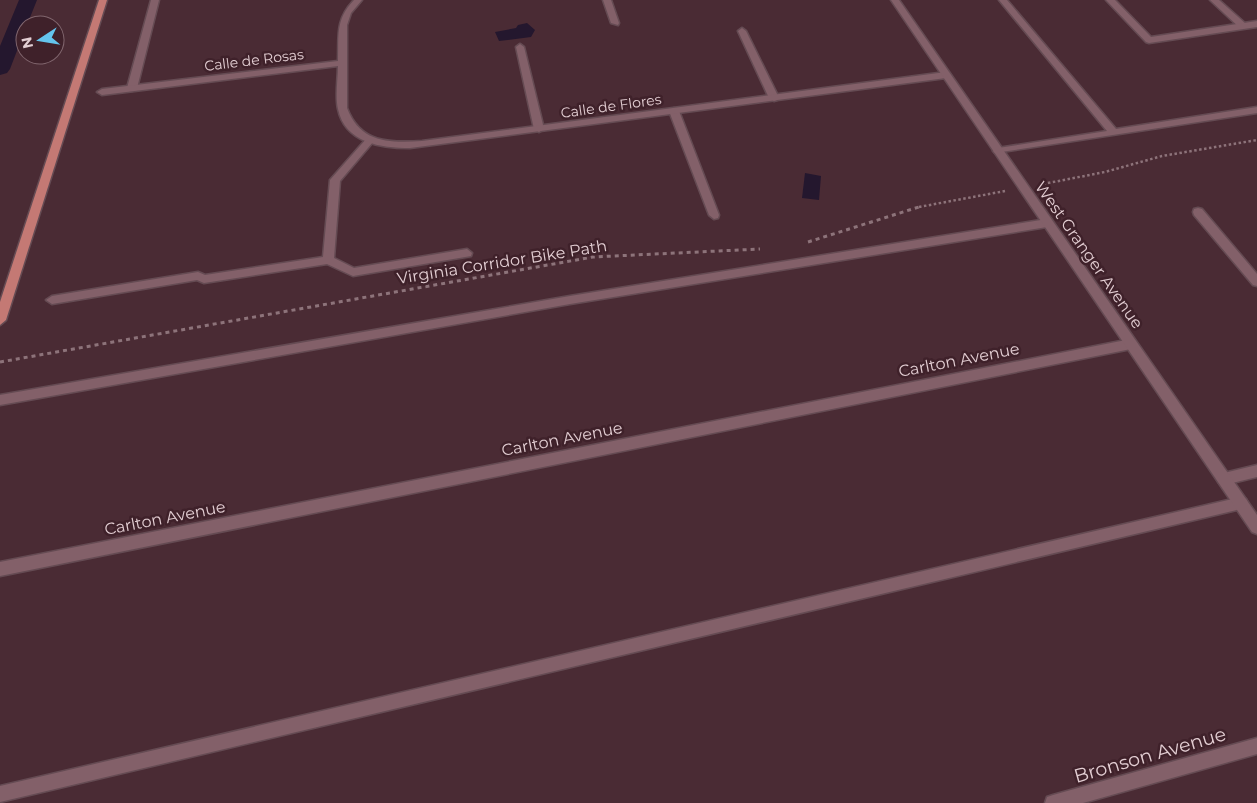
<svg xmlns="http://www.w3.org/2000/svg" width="1257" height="803" font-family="Montserrat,sans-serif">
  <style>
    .water { fill: #24172e }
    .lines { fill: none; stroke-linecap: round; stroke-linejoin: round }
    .canal { fill: #24172e; fill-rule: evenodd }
    .service-casing { stroke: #654b53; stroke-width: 3 }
    .minor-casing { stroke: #654b53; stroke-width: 3 }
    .tertiary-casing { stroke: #654b53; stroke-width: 3 }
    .primary-casing { stroke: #654b53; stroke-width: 3 }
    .path-far1 { stroke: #8d737a; stroke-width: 2.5; stroke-dasharray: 2.5 2.5; stroke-linecap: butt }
    .path { stroke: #8d737a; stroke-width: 3; stroke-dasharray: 4 4; stroke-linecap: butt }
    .service { fill: #836069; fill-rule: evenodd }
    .minor { fill: #836069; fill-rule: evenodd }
    .tertiary { fill: #836069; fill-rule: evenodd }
    .primary { fill: #c47974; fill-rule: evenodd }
    .labels { text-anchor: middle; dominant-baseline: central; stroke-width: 5; stroke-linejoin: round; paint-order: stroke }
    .far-street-label { font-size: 14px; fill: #e3ced3; stroke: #3f212a }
    .street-label { font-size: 16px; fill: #e3ced3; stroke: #3f212a }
    .near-street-label { font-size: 19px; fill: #e3ced3; stroke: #3f212a }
  </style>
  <rect width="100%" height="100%" fill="#4a2b34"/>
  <g class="water">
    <polygon points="527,23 535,30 531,37 499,41 495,32 516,28 518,25"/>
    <polygon points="805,173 821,176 819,200 802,198"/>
  </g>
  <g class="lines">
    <polygon class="canal" points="19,0 37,0 27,25 25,25 25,30 10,69 7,73 0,75 0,46"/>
    <defs>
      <g id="service">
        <polygon points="151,0 159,0 137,88 132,91 127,88"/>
        <polygon points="603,0 611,0 619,23 618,25 611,23"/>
        <polygon points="999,0 1007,0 1116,129 1257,107 1257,113 995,153 993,151 998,148 1107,131"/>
        <polygon points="1210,0 1219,0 1246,24 1246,28 1240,28"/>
        <polygon points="742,28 746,31 779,98 777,100 774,101 769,98 738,31"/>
        <polygon points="520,44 524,47 544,129 539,132 534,129 516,47"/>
        <polygon points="674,108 679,111 719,215 718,218 714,219 709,215 669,111"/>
        <polygon points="370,137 373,138 373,142 340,181 334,258 354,268 467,249 472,253 471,256 353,276 327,264 204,283 197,280 52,304 46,300 52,296 198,272 205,275 323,257 330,180 367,138"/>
        <polygon points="1198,208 1202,209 1257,274 1257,286 1253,285 1194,215 1193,212 1194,209"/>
        <polygon points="1047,219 1052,223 1047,227 570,304 0,405 0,395 570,296"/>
        <polygon points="1241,497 1246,499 1248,503 1246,507 1241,509 0,802 0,786"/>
      </g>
      <g id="minor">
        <path d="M354 0H362L351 13 347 25V108C360 143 389 143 422 141L946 72 950 75 946 78 410 148C381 148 345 143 338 109 335 96 338 79 338 66L102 95 97 92 102 89 338 61C339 35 335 20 354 0Z"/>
        <polygon points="1106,0 1115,0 1151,37 1257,21 1257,27 1149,43 1146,42"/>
        <polygon points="1131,339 1135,341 1137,344 1135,347 1131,349 0,576 0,562"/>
        <polygon points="1257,465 1257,477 1224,485 1219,483 1217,479 1219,475 1224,473"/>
        <polygon points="1257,738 1257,754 1083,803 1045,803 1047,797 1053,795"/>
      </g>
      <polygon id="tertiary" points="891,0 899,0 1257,515 1257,534 1252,532"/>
      <polygon id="primary" points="99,0 107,0 6,320 0,325 0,302"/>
    </defs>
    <use href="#service" class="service-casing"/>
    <use href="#minor" class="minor-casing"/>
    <use href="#tertiary" class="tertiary-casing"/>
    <use href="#primary" class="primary-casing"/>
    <g class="path-far1">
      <polyline points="1043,184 1105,172 1162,156 1257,140"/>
      <polyline points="919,207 1005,191"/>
    </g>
    <g class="path">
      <polyline points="808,242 922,206"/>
      <polyline points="0,362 593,257 760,249"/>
    </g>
    <use href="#service" class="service"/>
    <use href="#minor" class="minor"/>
    <use href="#tertiary" class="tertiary"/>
    <use href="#primary" class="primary"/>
  </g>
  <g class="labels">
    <g class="far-street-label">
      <text transform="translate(254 60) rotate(-7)">Calle de Rosas</text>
      <text transform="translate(611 106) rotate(-8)">Calle de Flores</text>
    </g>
    <g class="street-label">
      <text transform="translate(1089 255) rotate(55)">West Granger Avenue</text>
      <text transform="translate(502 262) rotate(-9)">Virginia Corridor Bike Path</text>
      <text transform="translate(959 360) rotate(-11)">Carlton Avenue</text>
      <text transform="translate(562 439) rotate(-11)">Carlton Avenue</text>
      <text transform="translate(165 518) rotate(-11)">Carlton Avenue</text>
    </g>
    <g class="near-street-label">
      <text transform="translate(1150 755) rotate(-16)">Bronson Avenue</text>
    </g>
  </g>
  <g transform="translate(40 40) rotate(258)"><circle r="24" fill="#3f212a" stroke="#81666e"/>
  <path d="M0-4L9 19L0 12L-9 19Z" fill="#64c5ee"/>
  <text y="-8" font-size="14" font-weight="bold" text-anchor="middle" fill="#e3ced3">N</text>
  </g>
</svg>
